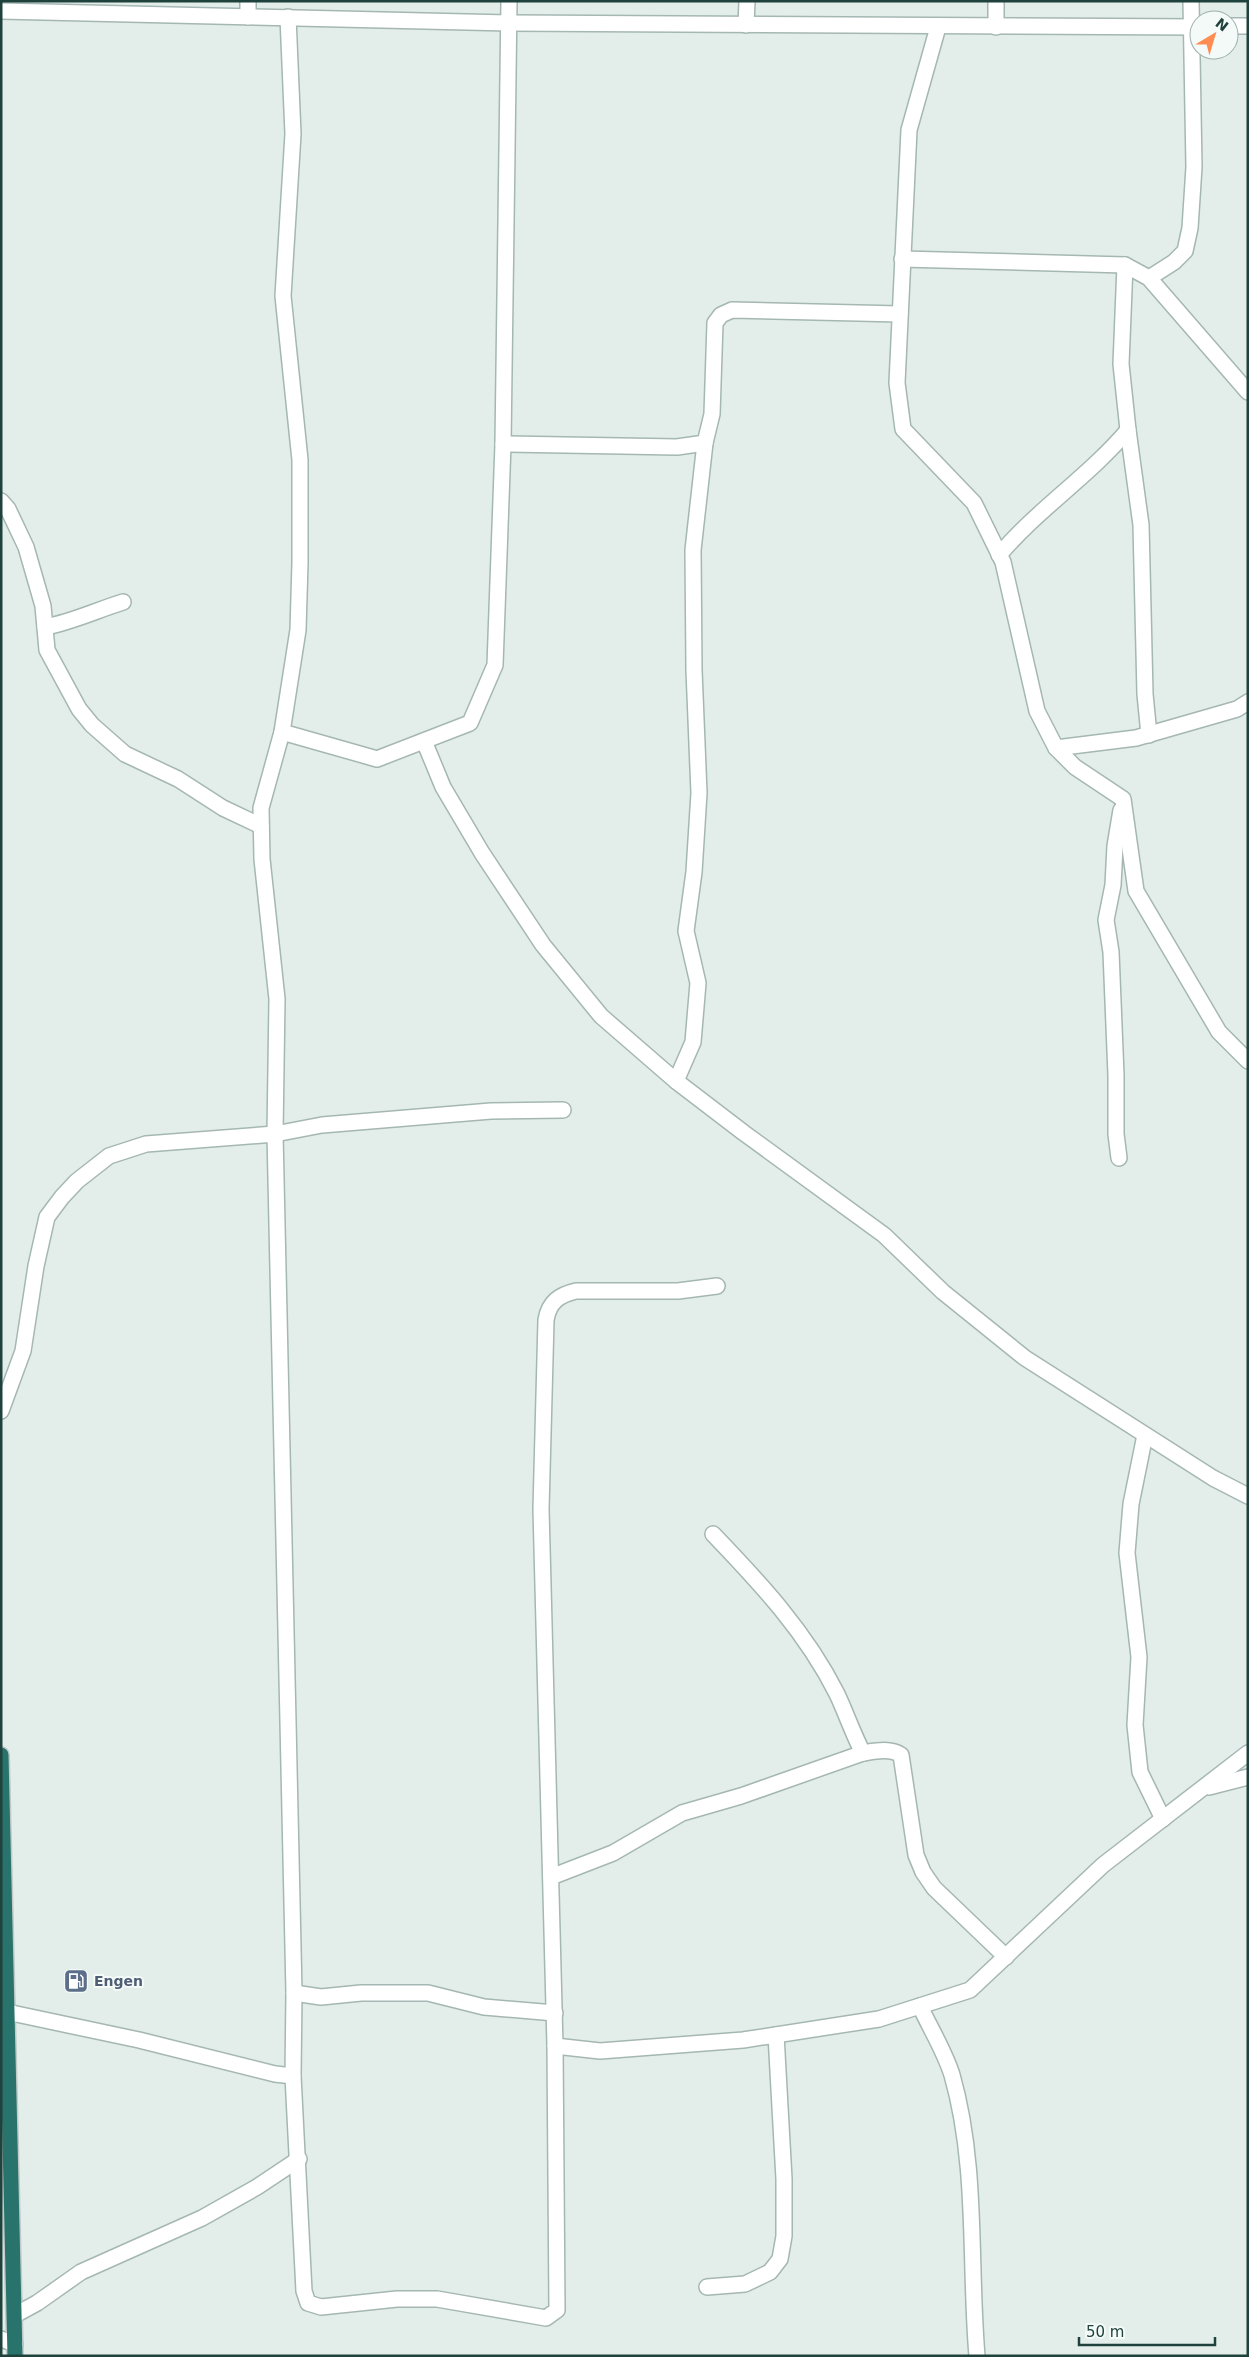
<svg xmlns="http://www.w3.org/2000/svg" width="1249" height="2357" font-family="'DejaVu Sans',sans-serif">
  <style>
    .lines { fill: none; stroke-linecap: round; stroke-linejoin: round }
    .minor-casing { stroke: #a5b7b3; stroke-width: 18 }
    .highway-casing { stroke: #c1cac9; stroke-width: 18 }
    .minor { stroke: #fff; stroke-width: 15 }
    .highway { stroke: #28736b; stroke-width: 15 }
    .labels { text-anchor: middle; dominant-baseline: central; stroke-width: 4; stroke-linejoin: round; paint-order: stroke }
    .service-label { font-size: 14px; font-weight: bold; fill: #4e5e75; stroke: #f4faf8; text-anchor: start }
  </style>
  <rect width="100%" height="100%" fill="#e3eeea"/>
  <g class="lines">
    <defs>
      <g id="minor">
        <polyline points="1,11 509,23 1199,27"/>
        <polyline points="248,17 248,1"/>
        <path d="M288 17 293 134 283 296 300 460V563L298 630 282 732 261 808 262 859 277 999 275 1134 294 1993 293 2076 304 2291 308 2303 321 2307 397 2299H437L546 2318 557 2310 555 2046 541 1509 546 1320C549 1302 559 1295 576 1291H678L717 1286"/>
        <polyline points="746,25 747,1"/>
        <polyline points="1229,26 1248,26"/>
        <polyline points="938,27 909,130 897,383 903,429 974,503 1003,562 1037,711 1056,748 1075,767 1123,799 1136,891 1219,1032 1248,1061"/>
        <polyline points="996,27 996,1"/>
        <polyline points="902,259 1125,265 1149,278 1248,392"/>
        <polyline points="1125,265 1121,364 1128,430 1141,525 1145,694 1149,735"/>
        <polyline points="1149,278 1174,262 1185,251 1190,228 1194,167 1191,1"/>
        <polyline points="503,444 677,447 705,443 712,414 715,323 721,315 732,310 900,314"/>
        <polyline points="1,501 8,509 26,547 43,606 47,650 79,709 92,725 125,754 178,779 223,808 261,826"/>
        <path d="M999 555C1038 509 1089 476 1128 430"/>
        <path d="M45 627C72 622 97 610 123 602"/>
        <polyline points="282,732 377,759 470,723 495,665 503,444 509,1"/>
        <polyline points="424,741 443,787 482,853 543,945 601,1016 676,1081 744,1133 884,1235 943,1292 1025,1358 1213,1478 1248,1496"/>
        <polyline points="1056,748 1136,738 1237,709 1248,702"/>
        <polyline points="676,1081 693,1042 698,983 686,931 694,872 699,793 694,670 693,550 705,443"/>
        <polyline points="1119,1158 1116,1134 1116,1075 1111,952 1106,920 1113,885 1115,846 1121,810"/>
        <polyline points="1,1411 23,1351 36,1266 47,1217 62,1197 77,1181 109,1156 146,1144 275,1134 322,1125 491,1111 563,1110"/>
        <polyline points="1145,1435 1131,1504 1127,1553 1139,1657 1135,1725 1140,1772 1163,1819"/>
        <path d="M713 1534C760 1583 806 1632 837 1694 846 1713 853 1734 863 1753"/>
        <polyline points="1209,1787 1248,1777"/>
        <path d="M551 1877 613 1853 682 1813 741 1796 863 1753C876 1751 890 1748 901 1755L916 1855 923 1872 934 1888 1006 1957"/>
        <polyline points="294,1993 321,1997 361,1993 428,1993 484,2007 555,2013"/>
        <path d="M920 2006C930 2028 945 2052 952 2075 978 2166 969 2263 977 2356"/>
        <polyline points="7,2012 139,2040 275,2074 293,2076"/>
        <polyline points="555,2046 600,2051 743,2040 879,2019 970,1990 1103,1865 1248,1753"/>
        <polyline points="707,2287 745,2284 770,2272 780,2259 784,2236 784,2179 776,2035"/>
        <polyline points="15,2315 37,2303 81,2272 202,2218 257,2187 299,2159"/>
        <polyline points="1,2339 15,2344"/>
      </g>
      <polyline id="highway" points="1,1755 15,2356"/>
    </defs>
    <use href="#minor" class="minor-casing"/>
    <use href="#highway" class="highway-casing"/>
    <use href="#minor" class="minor"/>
    <use href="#highway" class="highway"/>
  </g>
  <defs>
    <symbol id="fuel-square" viewBox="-11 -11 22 22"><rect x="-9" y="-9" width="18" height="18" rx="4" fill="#5c6f8a" stroke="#f4faf8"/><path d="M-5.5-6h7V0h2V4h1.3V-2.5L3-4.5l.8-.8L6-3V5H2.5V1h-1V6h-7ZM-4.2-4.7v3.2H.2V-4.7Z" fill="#fff"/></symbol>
  </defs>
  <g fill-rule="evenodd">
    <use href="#fuel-square" x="62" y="1967" width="28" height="28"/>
  </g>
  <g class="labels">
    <g class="service-label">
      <text x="94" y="1981">Engen</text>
    </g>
  </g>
  <rect width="1249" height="2357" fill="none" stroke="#20423d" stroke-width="5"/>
  <g transform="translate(1214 35) rotate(38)"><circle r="24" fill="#f4faf8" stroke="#9fb0ad"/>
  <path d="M0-4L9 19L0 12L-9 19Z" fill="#ff8c50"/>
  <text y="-8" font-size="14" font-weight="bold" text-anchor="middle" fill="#20423d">N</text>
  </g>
  <path d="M1079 2337v8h136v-8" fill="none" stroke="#20423d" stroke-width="2.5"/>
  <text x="1086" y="2337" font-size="15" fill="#20423d" stroke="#f4faf8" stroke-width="4" paint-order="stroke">50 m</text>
</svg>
